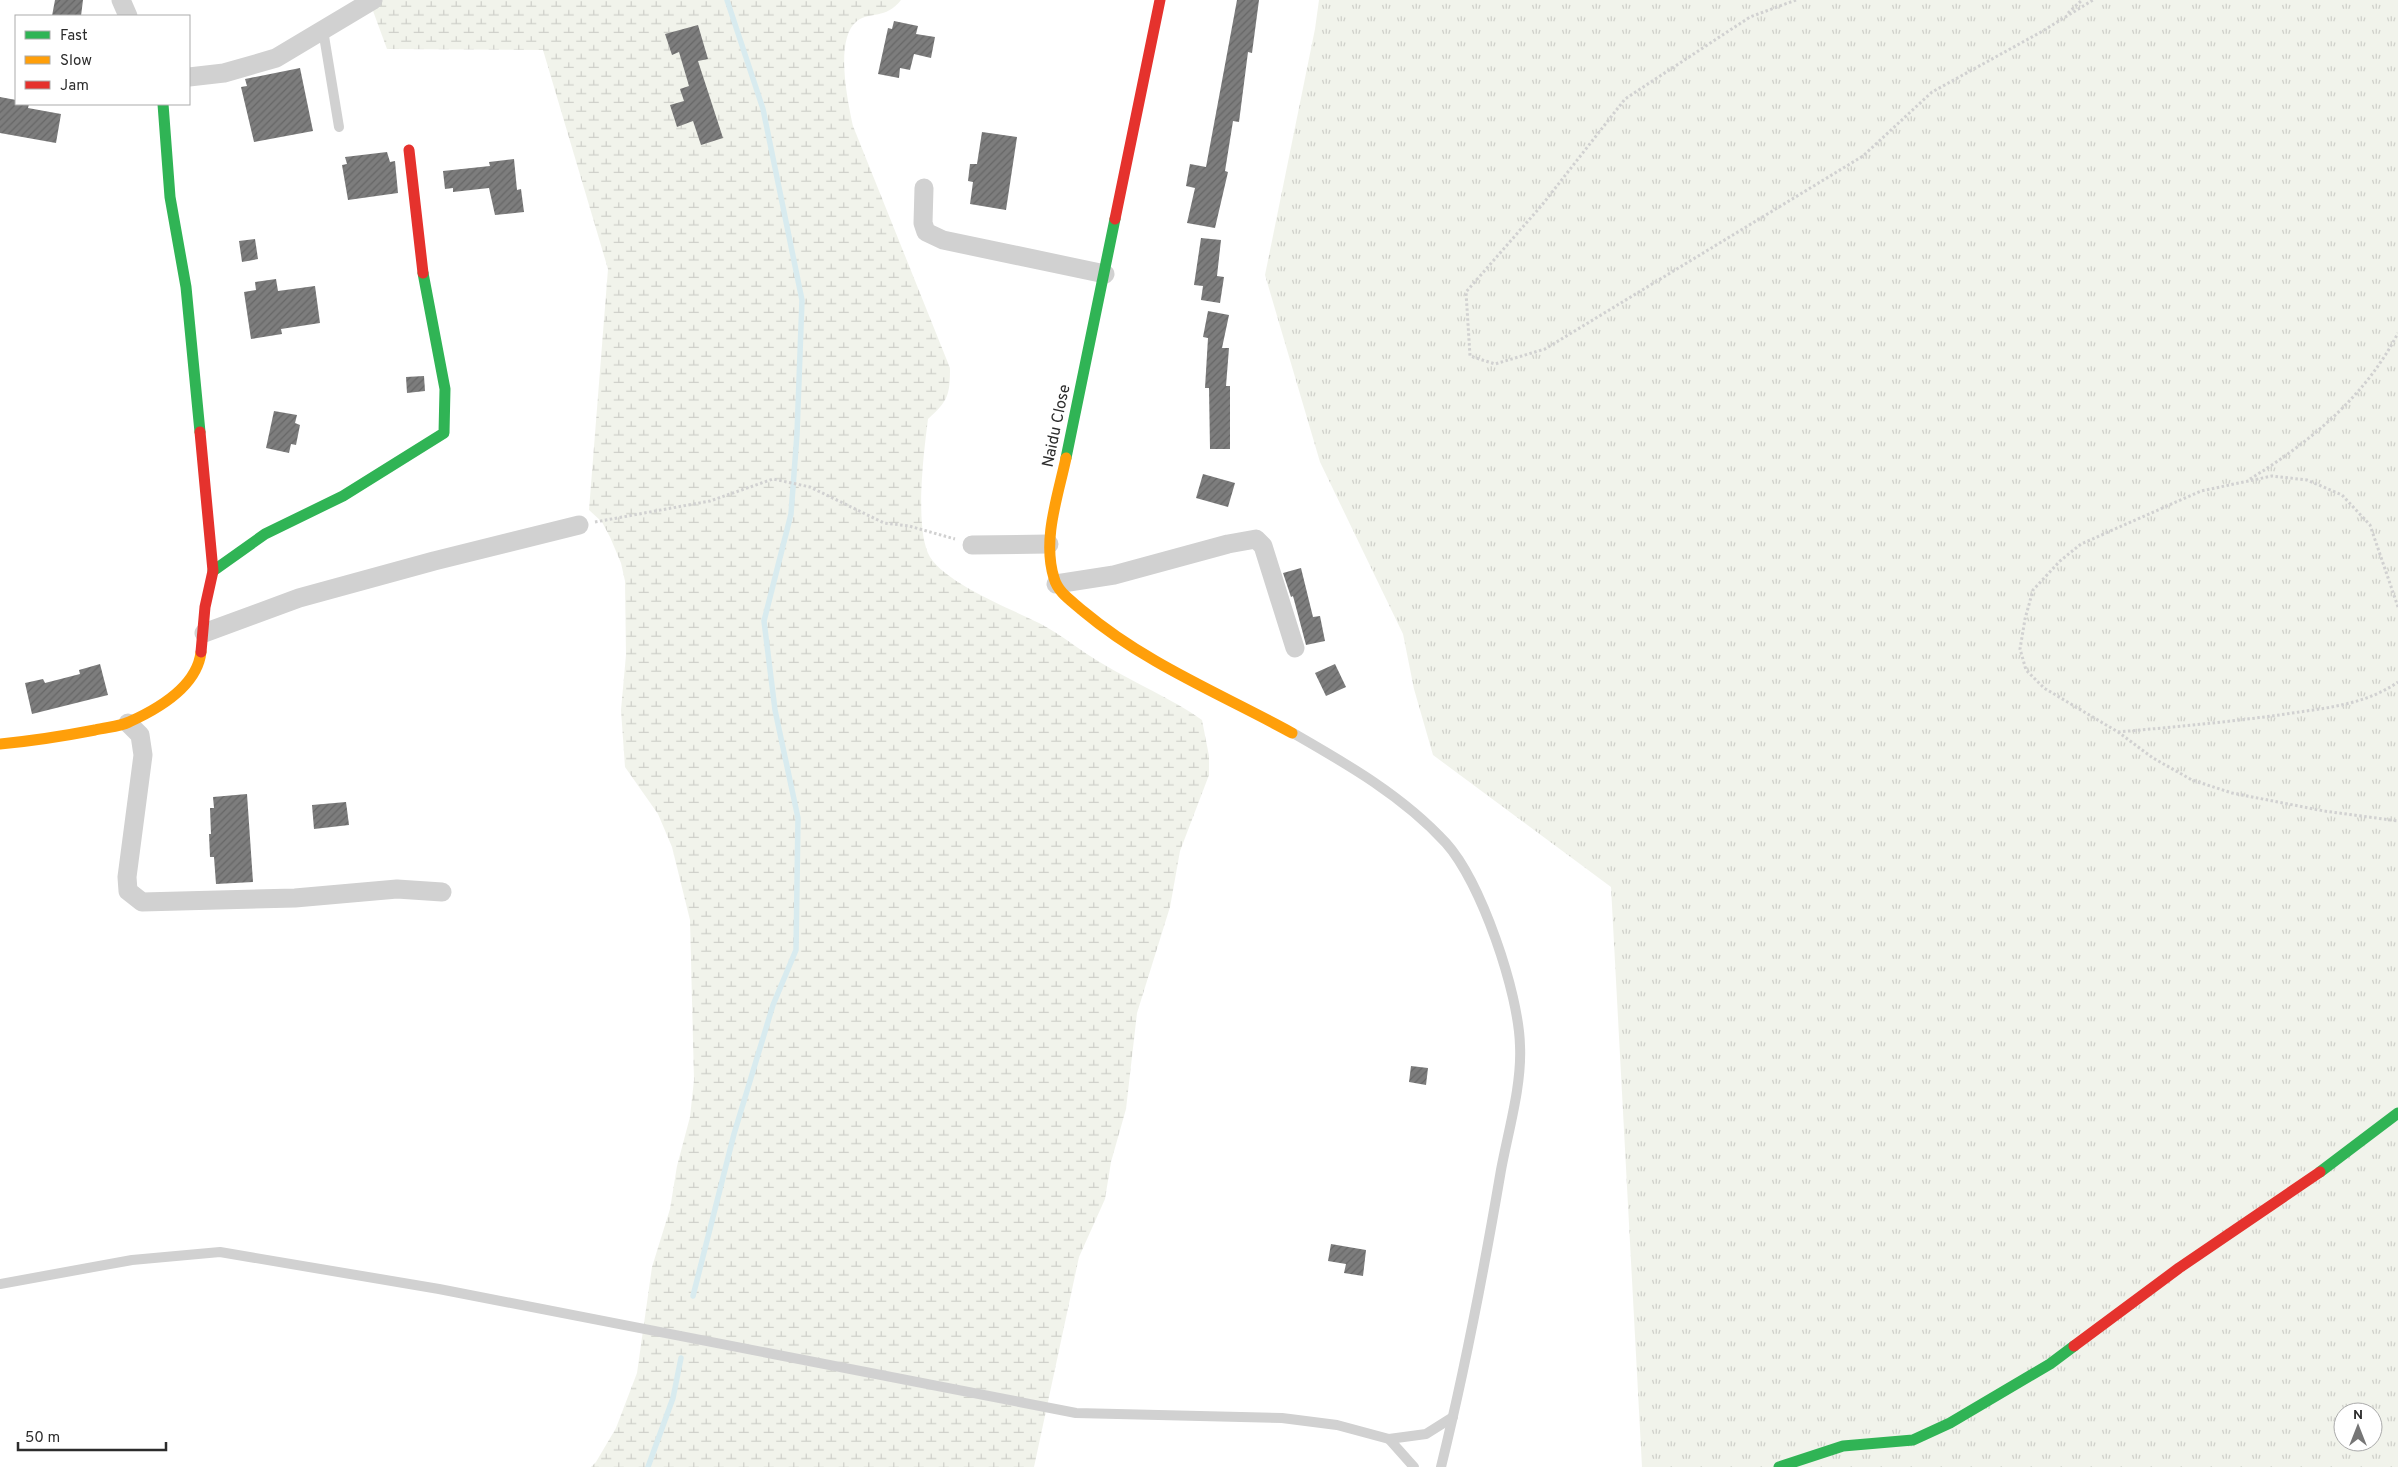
<svg xmlns="http://www.w3.org/2000/svg" width="2398" height="1467" font-family="Overpass,sans-serif">
  <style>
    .grass { fill: url(#grass-tufts); fill-rule: evenodd }
    .wetland { fill: url(#wetland-marsh) }
    .lines { fill: none; stroke-linecap: round; stroke-linejoin: round }
    .stream { stroke: #d8ebef; stroke-width: 5.5 }
    .building { fill: url(#building-hatch) }
    .path { stroke: #d1d1d1; stroke-width: 3; stroke-dasharray: 2.5 2.5; stroke-linecap: butt }
    .lane { stroke: #d1d1d1; stroke-width: 10 }
    .street { stroke: #d1d1d1; stroke-width: 19 }
    .fast { stroke: #30b455; stroke-width: 11 }
    .slow { stroke: #ff9f0a; stroke-width: 11 }
    .jam { stroke: #e5322d; stroke-width: 11 }
    .labels { text-anchor: middle; dominant-baseline: central; stroke-width: 5; stroke-linejoin: round; paint-order: stroke }
    .street-label { font-size: 16px; fill: #2c2c2c; stroke: #fff }
  </style>
  <defs>
    <pattern id="grass-tufts" width="24" height="20" patternUnits="userSpaceOnUse" patternTransform="scale(1.25)"><rect width="24" height="20" fill="#f1f3eb"/><path d="M3 7l-1-3M5 7V3M7 7l1-3M15 17l-1-3M17 17v-4M19 17l1-3" fill="none" stroke="#cfd0ca"/></pattern>
    <pattern id="wetland-marsh" width="20" height="14" patternUnits="userSpaceOnUse" patternTransform="scale(1.25)"><rect width="20" height="14" fill="#f1f3eb"/><path d="M1 5h8M5 5V1M11 12h8M15 12V8" fill="none" stroke="#cfd0ca"/></pattern>
    <pattern id="building-hatch" width="6" height="6" patternUnits="userSpaceOnUse" patternTransform="scale(1.25)"><rect width="6" height="6" fill="#7d7d7d"/><path d="M-1 1l2-2M0 6l6-6M5 7l2-2" fill="none" stroke="#676767"/></pattern>
  </defs>
  <rect width="100%" height="100%" fill="#fff"/>
  <path class="grass" d="M1319 0H2398V1467H1642L1611 887 1433 755 1414 689 1403 634 1320 462 1265 275 1315 29ZM2343 1412H2373V1442H2343Z"/>
  <path class="wetland" d="M369 0H901C885 20 871 11 857 21 834 39 848 102 853 126L950 368C950 395 948 401 928 419 924 451 914 530 930 557 947 584 1011 609 1039 623 1062 635 1082 652 1103 664 1136 684 1171 698 1202 720L1209 756V775L1180 851 1170 907 1137 1013 1126 1109 1111 1162 1105 1199 1079 1257 1034 1467H591L596 1462 616 1428 637 1373 652 1267 670 1209 677 1166 690 1117 694 1080 690 920 672 847 658 814 625 767 621 710 626 655 625 581 621 563 610 537 602 522 589 510 608 269 543 50 387 49Z"/>
  <g class="lines">
    <g class="stream">
      <polyline points="693,1296 734,1134 773,1005 796,950 798,818 775,710 764,621 791,514 797,434 802,300 763,109 727,0"/>
      <polyline points="648,1467 673,1398 681,1358"/>
    </g>
  </g>
  <g class="building">
    <polygon points="55,0 83,0 81,16 52,16"/>
    <polygon points="1237,0 1259,0 1252,53 1248,52 1239,122 1233,121 1225,171 1228,172 1215,228 1187,223 1195,188 1186,186 1190,164 1206,167"/>
    <polygon points="894,21 918,26 916,34 935,37 931,58 914,54 910,70 900,68 899,78 878,74 888,28 892,29"/>
    <polygon points="698,25 708,59 698,61 723,138 701,145 693,121 677,127 670,105 684,101 680,89 689,86 679,52 672,55 665,34"/>
    <polygon points="300,68 313,131 254,142 241,87 247,86 245,79"/>
    <polygon points="0,97 16,100 16,104 29,104 28,108 61,114 56,143 0,133"/>
    <polygon points="982,132 1017,137 1006,210 970,204 973,182 968,181 970,164 977,164"/>
    <polygon points="387,152 390,162 395,161 398,193 348,200 342,165 347,164 345,157"/>
    <polygon points="514,159 517,190 521,189 524,212 495,215 489,188 453,192 453,188 445,189 443,171 490,166 489,162"/>
    <polygon points="1201,238 1221,240 1217,276 1224,277 1220,303 1201,300 1203,286 1194,285"/>
    <polygon points="255,239 258,259 242,262 239,241"/>
    <polygon points="276,279 278,291 315,286 320,323 281,329 282,334 251,339 244,292 256,290 255,282"/>
    <polygon points="1208,311 1229,315 1222,348 1229,348 1226,386 1230,386 1230,449 1210,449 1209,388 1205,388 1208,338 1203,337"/>
    <polygon points="424,376 425,391 407,393 406,377"/>
    <polygon points="274,411 297,415 295,423 300,425 296,445 291,444 289,453 266,448"/>
    <polygon points="1203,474 1235,483 1228,507 1196,498"/>
    <polygon points="1301,568 1313,617 1320,616 1325,641 1306,645 1293,596 1291,597 1283,573"/>
    <polygon points="100,664 108,695 32,714 25,683 43,679 45,683 80,674 79,670"/>
    <polygon points="1335,664 1346,687 1326,696 1315,673"/>
    <polygon points="247,794 253,882 216,884 214,857 210,857 209,834 211,834 210,808 214,808 213,797"/>
    <polygon points="346,802 349,825 314,829 312,805"/>
    <polygon points="1411,1066 1428,1068 1426,1085 1409,1082"/>
    <polygon points="1331,1244 1366,1250 1363,1276 1344,1273 1346,1264 1328,1261"/>
  </g>
  <g class="lines">
    <g class="path">
      <polyline points="1796,0 1750,17 1625,99 1542,205 1466,292 1470,356 1495,364 1545,349 1863,156 1932,92 2041,32 2093,0"/>
      <polyline points="2068,13 2082,0"/>
      <path d="M2250 479C2310 442 2365 397 2398 333"/>
      <polyline points="595,522 710,501 773,479 810,487 884,523 909,526 955,539"/>
      <polyline points="2398,607 2370,525 2342,495 2307,480 2272,476 2201,491 2081,544 2060,561 2033,590 2025,619 2020,649 2026,670 2044,688 2118,732 2153,758 2192,780 2232,793 2324,811 2398,821"/>
      <path d="M2118 732C2174 727 2230 722 2286 714 2325 708 2365 705 2398 682"/>
    </g>
    <g class="lane">
      <polyline points="323,30 339,127"/>
      <path d="M1293 733C1347 764 1403 796 1446 843 1481 882 1519 993 1520 1046 1522 1085 1508 1132 1501 1170 1484 1270 1465 1369 1441 1467"/>
      <polyline points="0,1284 132,1260 220,1252 439,1289 1076,1413 1282,1418 1337,1425 1389,1439 1426,1434 1453,1417"/>
      <polyline points="1389,1439 1414,1467"/>
    </g>
    <g class="street">
      <polyline points="121,0 128,16"/>
      <polyline points="189,77 224,73 276,58 373,0"/>
      <polyline points="924,188 923,223 926,232 943,240 1105,274"/>
      <polyline points="972,545 1049,544"/>
      <polyline points="1056,584 1114,575 1228,544 1256,539 1263,546 1295,648"/>
      <polyline points="204,633 299,598 434,561 579,525"/>
      <polyline points="128,723 140,735 143,755 127,877 128,891 142,902 295,898 397,889 442,892"/>
    </g>
    <g class="fast">
      <polyline points="163,104 170,197 186,287 200,432"/>
      <polyline points="1066,458 1115,219"/>
      <polyline points="213,571 265,534 343,496 444,433 445,389 423,273"/>
      <polyline points="2320,1172 2398,1113"/>
      <polyline points="1779,1467 1843,1446 1913,1440 1950,1423 2050,1364 2074,1346"/>
    </g>
    <g class="slow">
      <path d="M1066 458C1058 496 1042 540 1054 578 1058 593 1072 601 1083 611 1146 664 1221 694 1292 733"/>
      <path d="M0 744C32 741 64 736 95 730 106 727 119 727 129 722 158 709 197 687 201 652"/>
    </g>
    <g class="jam">
      <polyline points="409,150 423,273"/>
      <polyline points="1115,219 1160,0"/>
      <polyline points="200,432 213,571 205,607 201,652"/>
      <polyline points="2074,1346 2179,1268 2320,1172"/>
    </g>
  </g>
  <g class="labels">
    <g class="street-label">
      <text transform="translate(1057 426) rotate(-78)">Naidu Close</text>
    </g>
  </g>
  <rect x="15" y="15" width="175" height="90" fill="#ffffff" stroke="#ababab"/>
  <rect x="25" y="31" width="25" height="8" fill="#30b455" stroke="#ababab"/>
  <text x="60" y="40" font-size="15" fill="#2c2c2c">Fast</text>
  <rect x="25" y="56" width="25" height="8" fill="#ff9f0a" stroke="#ababab"/>
  <text x="60" y="65" font-size="15" fill="#2c2c2c">Slow</text>
  <rect x="25" y="81" width="25" height="8" fill="#e5322d" stroke="#ababab"/>
  <text x="60" y="90" font-size="15" fill="#2c2c2c">Jam</text>
  <g transform="translate(2358 1427)"><circle r="24" fill="#ffffff" stroke="#ababab"/>
  <path d="M0-4L9 19L0 12L-9 19Z" fill="#767676"/>
  <text y="-8" font-size="14" font-weight="bold" text-anchor="middle" fill="#2c2c2c">N</text>
  </g>
  <path d="M18 1442v8h148v-8" fill="none" stroke="#2c2c2c" stroke-width="2.5"/>
  <text x="25" y="1442" font-size="15" fill="#2c2c2c" stroke="#ffffff" stroke-width="4" paint-order="stroke">50 m</text>
</svg>
